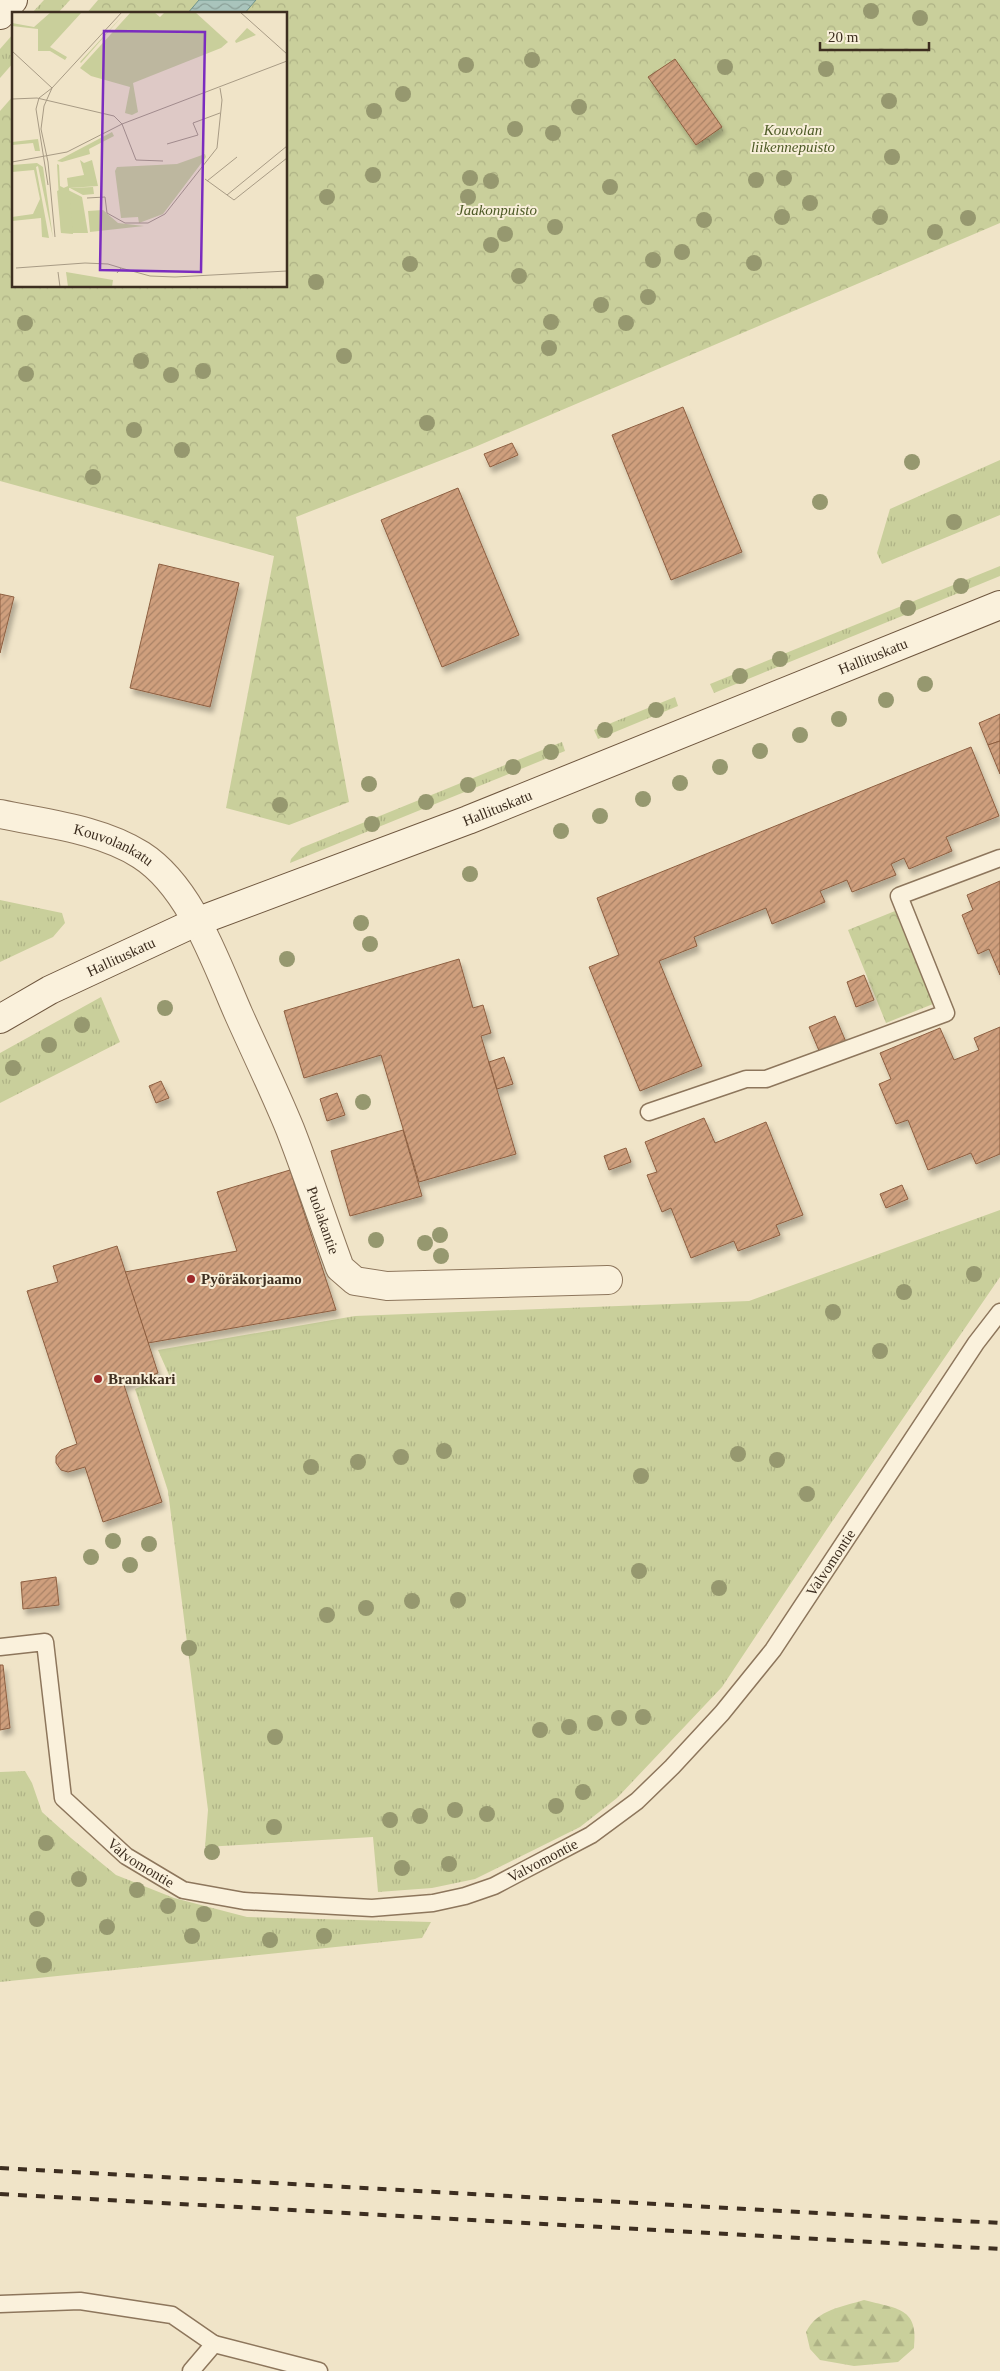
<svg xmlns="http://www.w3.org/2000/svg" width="1000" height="2371" font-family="Georgia,serif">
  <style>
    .grass { fill: url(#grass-tufts) }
    .forest { fill: url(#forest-firs) }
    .park { fill: url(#park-crowns) }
    .water { fill: url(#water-waves); stroke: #6f938a }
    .building { fill: url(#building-hatch); stroke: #8d5f41; filter: url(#shadow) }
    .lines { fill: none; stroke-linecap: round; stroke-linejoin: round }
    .lane-casing { stroke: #8d765c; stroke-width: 19 }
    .street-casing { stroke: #8d765c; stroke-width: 30 }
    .secondary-casing { stroke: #6f573f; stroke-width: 30 }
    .lane { stroke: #faf1dc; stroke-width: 16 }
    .street { stroke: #faf1dc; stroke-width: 28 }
    .secondary { stroke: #faf1dc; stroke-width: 28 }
    .rail { stroke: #3d2e20; stroke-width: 4; stroke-dasharray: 9 9; stroke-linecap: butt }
    .tree { fill: #96986f }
    .poi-dot { fill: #9e2a2b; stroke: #f7eed8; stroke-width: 2 }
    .labels { text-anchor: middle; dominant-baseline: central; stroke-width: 4; stroke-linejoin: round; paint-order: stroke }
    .park-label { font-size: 15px; font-style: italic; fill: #4d5a26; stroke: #f7eed8 }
    .street-label { font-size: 15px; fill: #3d2e20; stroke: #f7eed8 }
    .poi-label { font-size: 15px; font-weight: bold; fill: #3d2e20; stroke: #f7eed8; text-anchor: start }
    .inset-road { fill: none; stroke: #a89b85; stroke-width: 1 }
    .view { fill: #7b2cbf; fill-opacity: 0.15; stroke: #7b2cbf; stroke-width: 2.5 }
    .inset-edge { fill: none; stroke: #3d2e20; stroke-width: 2.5 }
  </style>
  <defs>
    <pattern id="grass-tufts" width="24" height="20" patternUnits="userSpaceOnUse" patternTransform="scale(1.25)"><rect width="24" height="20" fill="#c9cf9b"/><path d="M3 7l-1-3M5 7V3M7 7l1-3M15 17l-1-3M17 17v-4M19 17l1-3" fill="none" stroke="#aeb285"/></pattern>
    <pattern id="forest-firs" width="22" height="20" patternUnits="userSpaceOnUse" patternTransform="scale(1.25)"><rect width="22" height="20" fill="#c9cf9b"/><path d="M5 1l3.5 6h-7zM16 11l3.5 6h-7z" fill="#aeb285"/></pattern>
    <pattern id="park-crowns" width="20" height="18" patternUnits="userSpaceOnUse" patternTransform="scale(1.25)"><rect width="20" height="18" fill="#c9cf9b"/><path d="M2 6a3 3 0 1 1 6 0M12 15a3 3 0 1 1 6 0" fill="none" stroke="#aeb285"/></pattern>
    <pattern id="water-waves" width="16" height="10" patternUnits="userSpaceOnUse" patternTransform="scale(1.25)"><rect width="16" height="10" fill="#a9c4bc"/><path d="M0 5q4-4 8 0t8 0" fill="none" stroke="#8ba098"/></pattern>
    <pattern id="building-hatch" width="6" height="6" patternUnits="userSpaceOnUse" patternTransform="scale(1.25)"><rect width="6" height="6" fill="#cf9f7d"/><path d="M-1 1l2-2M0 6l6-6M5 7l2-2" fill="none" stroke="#a98266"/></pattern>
    <filter id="shadow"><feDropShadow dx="3" dy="5.5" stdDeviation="2.5" flood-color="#0004"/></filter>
  </defs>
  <rect width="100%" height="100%" fill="#f0e4c8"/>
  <g class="grass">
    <polygon points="44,0 70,0 57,14 31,14"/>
    <polygon points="14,33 14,62 0,78 0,49"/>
    <polygon points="1000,460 1000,515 882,564 877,553 890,509"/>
    <polygon points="1000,566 1000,576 714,693 710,684"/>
    <polygon points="675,697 678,706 598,739 594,730"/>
    <polygon points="562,742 565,751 290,863 291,859 301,848"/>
    <polygon points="0,900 62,913 65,923 53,937 0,962"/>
    <polygon points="101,997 120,1042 0,1103 0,1053"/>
    <polygon points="1000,1210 1000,1277 827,1529 722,1687 617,1798 580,1827 475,1879 432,1888 378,1892 373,1837 205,1847 208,1810 168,1491 135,1389 169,1375 158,1350 355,1316 749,1301"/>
    <polygon points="25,1771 32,1783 42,1812 71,1838 116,1875 174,1898 247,1917 431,1922 422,1938 0,1982 0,1772"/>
  </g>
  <path class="forest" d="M864 2300C897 2309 919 2307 914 2348L898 2362 854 2366 820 2360 810 2349 806 2332C818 2309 842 2307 864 2300Z"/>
  <g class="park">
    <polygon points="98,0 1000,0 1000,223 475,447 296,517 349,802 289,825 226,808 274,556 0,481 0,111 14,95 14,286 286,286 286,14 86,14"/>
    <polygon points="895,911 933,1004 886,1023 848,930"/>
  </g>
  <polygon class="water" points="199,0 256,0 244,14 187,14"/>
  <g class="building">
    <polygon points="675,59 722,127 696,145 648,77"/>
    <polygon points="683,407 742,552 671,580 612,435"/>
    <polygon points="512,443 518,455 490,467 484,454"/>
    <polygon points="458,488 519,635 442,667 381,520"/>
    <polygon points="159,564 239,583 210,707 130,688"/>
    <polygon points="0,594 14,597 0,653"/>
    <polygon points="1000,714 1000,741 988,745 979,723"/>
    <polygon points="1000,741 1000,774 988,745"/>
    <polygon points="971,747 999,816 946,837 952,851 909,869 904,858 891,864 896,875 852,892 847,880 820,891 825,902 772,924 766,908 694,937 697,946 659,961 702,1066 640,1091 589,967 619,955 597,898"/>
    <polygon points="1000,881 1000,975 989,949 978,954 962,915 973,910 967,895"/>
    <polygon points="459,959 473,1008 483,1005 491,1033 481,1036 516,1154 419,1182 381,1055 304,1078 284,1011"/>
    <polygon points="864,975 874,1000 856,1007 847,982"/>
    <polygon points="835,1016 846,1042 820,1053 809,1027"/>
    <polygon points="1000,1027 1000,1154 976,1164 971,1153 928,1170 908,1120 896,1124 879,1084 891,1079 880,1053 940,1028 954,1060 979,1050 974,1038"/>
    <polygon points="504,1057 513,1084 497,1089 489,1062"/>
    <polygon points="161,1081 169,1098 156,1103 149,1086"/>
    <polygon points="337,1093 345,1115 327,1121 320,1099"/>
    <polygon points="704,1118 715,1143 766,1122 803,1215 776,1225 780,1235 738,1251 734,1241 691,1258 671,1208 662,1212 647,1175 657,1172 645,1142"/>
    <polygon points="403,1130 422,1196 350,1216 331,1151"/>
    <polygon points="626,1148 631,1162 609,1170 604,1156"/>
    <polygon points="290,1170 336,1310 148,1343 125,1272 237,1251 217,1192"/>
    <polygon points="902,1185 908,1199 886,1208 880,1194"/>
    <polygon points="117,1246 158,1373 124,1385 162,1502 103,1522 85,1467 68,1472 61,1470 56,1463 56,1456 61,1450 77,1444 27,1291 58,1282 53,1266"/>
    <polygon points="56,1577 59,1605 23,1609 21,1582"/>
    <polygon points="0,1665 3,1665 10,1728 0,1730"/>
  </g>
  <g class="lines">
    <defs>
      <g id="lane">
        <polyline points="649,1112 746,1079 766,1079 946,1013 899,896 1000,858"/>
        <path id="s1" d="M0 1647 45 1642 63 1798 126 1856 183 1890 244 1901 372 1908 433 1903 465 1896 494 1886 591 1835 637 1801 672 1767 722 1713 773 1650 976 1343 1000 1312"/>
        <polyline points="0,2304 80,2301 172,2315 214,2344"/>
        <polyline points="191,2371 214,2344 319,2371"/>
      </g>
      <g id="street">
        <path id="s2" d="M0 814C47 824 100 829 141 855 191 887 216 963 239 1015 256 1053 274 1090 290 1129 308 1175 323 1222 340 1268L355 1281 387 1286 608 1280"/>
      </g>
      <g id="secondary">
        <polyline points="0,15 13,0"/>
        <path id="s3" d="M0 1019 50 990 196 922 468 820 1000 605"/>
      </g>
    </defs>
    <use href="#lane" class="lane-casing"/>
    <use href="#street" class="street-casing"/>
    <use href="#secondary" class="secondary-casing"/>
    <use href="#lane" class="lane"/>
    <use href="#street" class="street"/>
    <use href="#secondary" class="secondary"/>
    <g class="rail">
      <polyline points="0,2168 1000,2223"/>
      <polyline points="0,2194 1000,2249"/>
    </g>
  </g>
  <g class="tree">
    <circle cx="871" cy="11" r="8"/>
    <circle cx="920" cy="18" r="8"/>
    <circle cx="532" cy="60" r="8"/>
    <circle cx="466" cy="65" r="8"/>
    <circle cx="725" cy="67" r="8"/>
    <circle cx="826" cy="69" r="8"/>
    <circle cx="403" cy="94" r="8"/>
    <circle cx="889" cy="101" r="8"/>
    <circle cx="579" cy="107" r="8"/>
    <circle cx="374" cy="111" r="8"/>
    <circle cx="515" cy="129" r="8"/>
    <circle cx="553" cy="133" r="8"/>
    <circle cx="892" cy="157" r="8"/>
    <circle cx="373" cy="175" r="8"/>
    <circle cx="470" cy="178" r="8"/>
    <circle cx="784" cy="178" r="8"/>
    <circle cx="756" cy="180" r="8"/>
    <circle cx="491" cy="181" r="8"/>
    <circle cx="610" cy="187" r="8"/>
    <circle cx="327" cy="197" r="8"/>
    <circle cx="468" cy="197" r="8"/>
    <circle cx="810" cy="203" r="8"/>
    <circle cx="782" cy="217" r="8"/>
    <circle cx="880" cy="217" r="8"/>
    <circle cx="968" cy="218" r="8"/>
    <circle cx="704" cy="220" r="8"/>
    <circle cx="555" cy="227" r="8"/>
    <circle cx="935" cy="232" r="8"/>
    <circle cx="505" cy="234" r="8"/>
    <circle cx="491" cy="245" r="8"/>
    <circle cx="682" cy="252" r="8"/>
    <circle cx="653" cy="260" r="8"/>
    <circle cx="754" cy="263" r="8"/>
    <circle cx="410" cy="264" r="8"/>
    <circle cx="519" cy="276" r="8"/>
    <circle cx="316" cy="282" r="8"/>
    <circle cx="648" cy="297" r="8"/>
    <circle cx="601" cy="305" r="8"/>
    <circle cx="551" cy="322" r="8"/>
    <circle cx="25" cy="323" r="8"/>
    <circle cx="626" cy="323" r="8"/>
    <circle cx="549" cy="348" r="8"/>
    <circle cx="344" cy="356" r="8"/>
    <circle cx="141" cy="361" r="8"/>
    <circle cx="203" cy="371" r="8"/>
    <circle cx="26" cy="374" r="8"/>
    <circle cx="171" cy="375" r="8"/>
    <circle cx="427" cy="423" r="8"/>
    <circle cx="134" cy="430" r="8"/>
    <circle cx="182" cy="450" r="8"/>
    <circle cx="912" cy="462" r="8"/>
    <circle cx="93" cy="477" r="8"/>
    <circle cx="820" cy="502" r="8"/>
    <circle cx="954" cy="522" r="8"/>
    <circle cx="961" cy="586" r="8"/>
    <circle cx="908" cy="608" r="8"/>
    <circle cx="780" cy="659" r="8"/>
    <circle cx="740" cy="676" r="8"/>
    <circle cx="925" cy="684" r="8"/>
    <circle cx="886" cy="700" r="8"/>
    <circle cx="656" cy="710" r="8"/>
    <circle cx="839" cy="719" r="8"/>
    <circle cx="605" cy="730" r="8"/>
    <circle cx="800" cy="735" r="8"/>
    <circle cx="760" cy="751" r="8"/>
    <circle cx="551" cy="752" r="8"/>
    <circle cx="513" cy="767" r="8"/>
    <circle cx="720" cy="767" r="8"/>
    <circle cx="680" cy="783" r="8"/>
    <circle cx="369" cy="784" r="8"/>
    <circle cx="468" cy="785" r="8"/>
    <circle cx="643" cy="799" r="8"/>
    <circle cx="426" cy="802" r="8"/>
    <circle cx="280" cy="805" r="8"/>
    <circle cx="600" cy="816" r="8"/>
    <circle cx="372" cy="824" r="8"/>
    <circle cx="561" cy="831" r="8"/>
    <circle cx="470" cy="874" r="8"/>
    <circle cx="361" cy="923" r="8"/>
    <circle cx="370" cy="944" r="8"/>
    <circle cx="287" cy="959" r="8"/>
    <circle cx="165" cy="1008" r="8"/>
    <circle cx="82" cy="1025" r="8"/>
    <circle cx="49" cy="1045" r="8"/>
    <circle cx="13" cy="1068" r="8"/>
    <circle cx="363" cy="1102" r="8"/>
    <circle cx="440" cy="1235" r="8"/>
    <circle cx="376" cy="1240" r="8"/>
    <circle cx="425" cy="1243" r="8"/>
    <circle cx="441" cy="1256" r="8"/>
    <circle cx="974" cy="1274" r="8"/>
    <circle cx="904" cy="1292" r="8"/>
    <circle cx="833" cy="1312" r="8"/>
    <circle cx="880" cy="1351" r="8"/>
    <circle cx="444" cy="1451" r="8"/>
    <circle cx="738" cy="1454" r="8"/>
    <circle cx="401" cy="1457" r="8"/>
    <circle cx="777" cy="1460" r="8"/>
    <circle cx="358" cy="1462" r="8"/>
    <circle cx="311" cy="1467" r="8"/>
    <circle cx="641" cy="1476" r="8"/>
    <circle cx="807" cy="1494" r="8"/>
    <circle cx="113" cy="1541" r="8"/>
    <circle cx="149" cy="1544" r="8"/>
    <circle cx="91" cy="1557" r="8"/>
    <circle cx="130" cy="1565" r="8"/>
    <circle cx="639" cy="1571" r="8"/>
    <circle cx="719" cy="1588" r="8"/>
    <circle cx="458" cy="1600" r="8"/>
    <circle cx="412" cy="1601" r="8"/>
    <circle cx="366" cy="1608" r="8"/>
    <circle cx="327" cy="1615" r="8"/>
    <circle cx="189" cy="1648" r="8"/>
    <circle cx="643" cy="1717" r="8"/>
    <circle cx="619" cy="1718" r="8"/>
    <circle cx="595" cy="1723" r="8"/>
    <circle cx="569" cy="1727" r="8"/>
    <circle cx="540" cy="1730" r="8"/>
    <circle cx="275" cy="1737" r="8"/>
    <circle cx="583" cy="1792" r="8"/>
    <circle cx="556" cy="1806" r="8"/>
    <circle cx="455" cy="1810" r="8"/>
    <circle cx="487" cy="1814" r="8"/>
    <circle cx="420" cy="1816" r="8"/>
    <circle cx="390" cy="1820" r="8"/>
    <circle cx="274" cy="1827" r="8"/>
    <circle cx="46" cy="1843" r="8"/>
    <circle cx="212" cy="1852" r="8"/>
    <circle cx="449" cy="1864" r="8"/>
    <circle cx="402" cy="1868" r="8"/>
    <circle cx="79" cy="1879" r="8"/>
    <circle cx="137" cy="1890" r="8"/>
    <circle cx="168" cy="1906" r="8"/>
    <circle cx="204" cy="1914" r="8"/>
    <circle cx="37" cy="1919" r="8"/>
    <circle cx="107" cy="1927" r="8"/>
    <circle cx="192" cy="1936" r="8"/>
    <circle cx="324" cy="1936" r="8"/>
    <circle cx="270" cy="1940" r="8"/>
    <circle cx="44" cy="1965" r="8"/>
  </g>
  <g class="poi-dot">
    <circle cx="191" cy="1279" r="5"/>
    <circle cx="98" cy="1379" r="5"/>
  </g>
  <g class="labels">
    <g class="park-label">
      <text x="793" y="130">Kouvolan<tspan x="793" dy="17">liikennepuisto</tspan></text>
      <text x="497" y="210">Jaakonpuisto</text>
    </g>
    <g class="street-label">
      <text stroke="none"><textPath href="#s3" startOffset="946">Hallituskatu</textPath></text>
      <text stroke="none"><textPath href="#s3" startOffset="541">Hallituskatu</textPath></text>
      <text stroke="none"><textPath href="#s2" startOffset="118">Kouvolankatu</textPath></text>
      <text stroke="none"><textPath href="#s3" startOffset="136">Hallituskatu</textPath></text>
      <text stroke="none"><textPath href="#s2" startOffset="560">Puolakantie</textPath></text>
      <text stroke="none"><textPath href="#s1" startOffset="1144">Valvomontie</textPath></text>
      <text stroke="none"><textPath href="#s1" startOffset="724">Valvomontie</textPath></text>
      <text stroke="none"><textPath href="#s1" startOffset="304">Valvomontie</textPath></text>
    </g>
    <g class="poi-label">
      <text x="201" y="1279">Pyöräkorjaamo</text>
      <text x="108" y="1379">Brankkari</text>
    </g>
  </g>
  <g transform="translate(12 12)">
    <rect width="275" height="275" fill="#f0e4c8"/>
    <path d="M113 1 69 51 68 50ZM235 16 244 23 224 31 223 29ZM100 120 102 124 77 137 78 142 50 150 45 149ZM26 127 28 139H23L21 131 0 133V130ZM193 142 194 145 151 202 127 211 126 205 109 206 103 159 105 155 165 152ZM25 151 31 155 41 226 26 154 24 155 37 226 30 225 29 206 0 209V205L21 202 28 187 22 158 0 160V153ZM45 152 47 153 48 174 70 185 76 221H49ZM81 175 82 182 71 183 58 176ZM91 198 106 211 132 214 78 220 76 199Z" fill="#c9cf9b"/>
    <path d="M54 260 101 268 100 275H56Z" fill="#c9cf9b"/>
    <path d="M39 0H70L38 35 55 45 53 48 38 39H26V17L0 14V11L22 15ZM119 0H142L148 5 153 0H183L216 30 209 36 121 71 126 100 120 103 113 101 118 75 79 64 68 56ZM68 148 72 151 80 148 86 174 57 176 61 222 49 221 45 179 56 174 55 166 72 163Z" fill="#c9cf9b"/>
    <path class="inset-road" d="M228 0 275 42M0 39 40 76M0 87 25 86 102 104 110 112 124 148 151 149M155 132 186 123 181 111 208 101M0 150 55 140 110 112 275 49M193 167 222 188 275 146M195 169 225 145M36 173 24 97 27 86 40 76M215 183 275 134M75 186 93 185 95 201 113 211H136L153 202 205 136 210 88 208 76M43 225 36 150 29 117 32 94 40 76 110 0M4 256 73 251 96 252 109 256M46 260 48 275M105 261 109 256 138 264 163 265 275 259"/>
    <path class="view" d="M92 19 193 20 189 260 88 258Z"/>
    <rect width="275" height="275" class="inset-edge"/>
  </g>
  <path d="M820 42v8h109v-8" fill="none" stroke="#3d2e20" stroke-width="2.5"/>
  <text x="828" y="42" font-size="15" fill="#3d2e20" stroke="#f7eed8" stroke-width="4" paint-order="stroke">20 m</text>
</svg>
